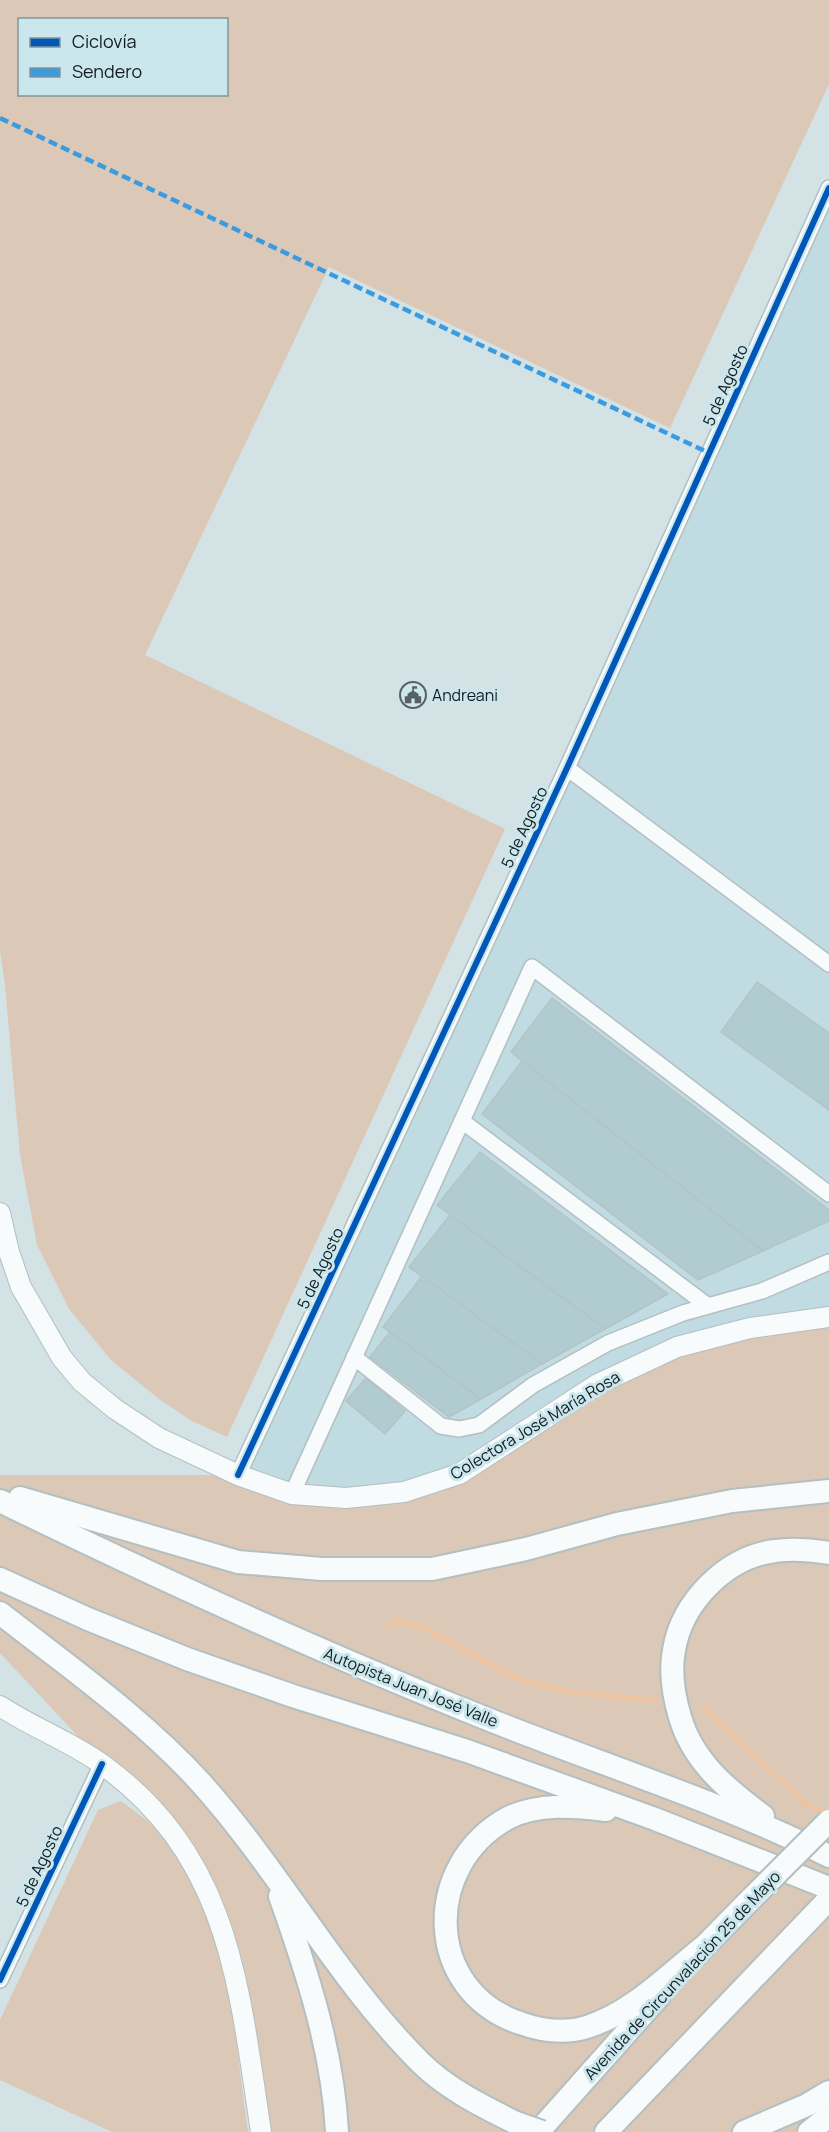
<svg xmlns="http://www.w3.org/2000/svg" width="829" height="2132" font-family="Manrope,sans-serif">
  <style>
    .built { fill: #c0dbe2 }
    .green { fill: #dbc8b7; fill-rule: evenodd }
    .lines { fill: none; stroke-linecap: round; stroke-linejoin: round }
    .stream { stroke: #edc3a1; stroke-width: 5 }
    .building { fill: #b1ccd1; stroke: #b6c2c5; stroke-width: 1.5 }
    .minor-casing { stroke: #b3bfc1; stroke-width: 18 }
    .major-casing { stroke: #b3bfc1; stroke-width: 22 }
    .highway-casing { stroke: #b3bfc1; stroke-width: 26 }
    .minor { stroke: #f8fbfb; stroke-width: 15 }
    .major { stroke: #f8fbfb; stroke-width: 20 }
    .highway { stroke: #f8fbfb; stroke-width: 22 }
    .highway-bridge-casing { stroke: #b3bfc1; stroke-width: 26; stroke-linecap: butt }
    .highway-bridge { stroke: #f8fbfb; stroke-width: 22 }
    .quiet { stroke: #3a9be0; stroke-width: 4.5; stroke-dasharray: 9 4.5; stroke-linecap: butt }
    .cycleway-casing { stroke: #cbe7ed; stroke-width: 10 }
    .cycleway { stroke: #0057b8; stroke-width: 6 }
    .labels { text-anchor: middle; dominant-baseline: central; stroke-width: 6; stroke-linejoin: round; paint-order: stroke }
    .street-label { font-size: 16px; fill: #111c1e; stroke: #cbe7ed }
    .poi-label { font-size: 16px; fill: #111c1e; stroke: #cbe7ed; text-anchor: start }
  </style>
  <rect width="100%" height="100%" fill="#d3e2e5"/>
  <polygon class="built" points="829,188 829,1317 459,1474 346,1498 238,1475"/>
  <g class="green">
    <path d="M0 0H829V84L670 428 329 267 145 655 505 829 227 1437 192 1421 159 1399 111 1360 69 1309 37 1245 20 1155 5 985 0 952ZM20 20H226V94H20Z"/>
    <polygon points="829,1317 829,2132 261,2132 246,2032 192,1858 0,1653 0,1475 238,1475 346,1498 459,1474 677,1347"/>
    <path d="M121 1801C131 1809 144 1817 153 1826 230 1908 233 2028 248 2132H112L0 2080V2020L98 1810Z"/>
  </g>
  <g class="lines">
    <g class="stream">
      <polyline points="388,1626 399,1620 426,1629 518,1679 574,1693 655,1700"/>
      <polyline points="705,1709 806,1804 829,1814"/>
    </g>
  </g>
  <g class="building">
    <polygon points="757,982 829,1033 829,1110 721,1032"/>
    <polygon points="552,998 829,1210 829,1221 763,1251 522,1061 511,1052"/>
    <polygon points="522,1061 763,1251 698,1280 482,1114"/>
    <polygon points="480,1152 668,1294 605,1329 437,1205"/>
    <polygon points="450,1215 605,1329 542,1364 409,1267"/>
    <polygon points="422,1276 542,1364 481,1399 383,1327"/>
    <polygon points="390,1332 481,1399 449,1417 370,1357"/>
    <polygon points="366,1378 405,1411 385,1434 346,1401"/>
  </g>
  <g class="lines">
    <defs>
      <g id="minor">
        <polyline points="567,768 829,964"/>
        <polyline points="462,1121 708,1306"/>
        <polyline points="354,1357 441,1426 459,1429 479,1425 533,1385 608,1343 683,1313 762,1291 829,1262"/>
        <polyline points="238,1475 567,768 829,188"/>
        <polyline points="292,1494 532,967 829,1194"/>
        <polyline points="0,1980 102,1764"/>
      </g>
      <g id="major">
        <polyline points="0,1213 9,1252 21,1287 62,1358 82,1382 115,1409 159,1438 238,1475 292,1494 346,1498 404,1492 459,1474 598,1384 677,1347 750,1328 829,1317"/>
        <path d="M0 1706C33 1728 72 1742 103 1765 231 1858 239 1988 261 2132"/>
      </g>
      <g id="highway">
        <polyline points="20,1498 238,1562 322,1569 432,1569 526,1549 617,1524 732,1501 829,1491"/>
        <path d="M0 1501C158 1578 317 1651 480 1716 596 1763 717 1800 829 1856"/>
        <polyline points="0,1579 88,1619 187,1659 293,1696 467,1751 655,1819 829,1888"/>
        <path d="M0 1613C69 1667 142 1718 201 1783 280 1871 337 1979 420 2062 447 2089 482 2106 516 2123"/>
        <path d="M606 1810C574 1806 538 1803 508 1818 422 1865 424 1991 520 2023 542 2031 564 2034 587 2027 631 2013 666 1977 702 1948"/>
        <path d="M763 1816C728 1790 693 1762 680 1717 674 1697 670 1671 674 1650 682 1602 726 1557 775 1551 793 1548 811 1550 829 1553"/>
        <path d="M280 1896C307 1972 333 2051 337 2132"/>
        <polyline points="693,1958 752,1898"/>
        <polyline points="538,2132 659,1996"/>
        <polyline points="606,2132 829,1899"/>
        <polyline points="744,2132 807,2105 829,2092"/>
        <polyline points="809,2132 829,2116"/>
      </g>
    </defs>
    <use href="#minor" class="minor-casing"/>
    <use href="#major" class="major-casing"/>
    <use href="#highway" class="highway-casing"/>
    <use href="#minor" class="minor"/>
    <use href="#major" class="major"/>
    <use href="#highway" class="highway"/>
    <defs>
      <g id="highway-bridge">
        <polyline points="752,1898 829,1821"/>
        <polyline points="516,2123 542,2132"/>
      </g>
    </defs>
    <use href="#highway-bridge" class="highway-bridge-casing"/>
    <use href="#highway-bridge" class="highway-bridge"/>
    <polyline class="quiet" points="0,118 709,453"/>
    <defs>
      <g id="cycleway">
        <polyline points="238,1475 567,768 829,188"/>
        <polyline points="0,1980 102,1764"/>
      </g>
    </defs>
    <use href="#cycleway" class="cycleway-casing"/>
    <use href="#cycleway" class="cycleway"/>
  </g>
  <defs>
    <symbol id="civic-ring" viewBox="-11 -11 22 22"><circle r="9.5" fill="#cbe7ed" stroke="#556164" stroke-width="1.5"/><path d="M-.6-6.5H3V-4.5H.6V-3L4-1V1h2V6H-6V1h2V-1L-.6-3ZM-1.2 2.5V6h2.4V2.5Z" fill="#556164"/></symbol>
  </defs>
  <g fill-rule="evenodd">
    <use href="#civic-ring" x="398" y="680" width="30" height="30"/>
  </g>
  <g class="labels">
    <g class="street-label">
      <text transform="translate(725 385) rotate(-66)">5 de Agosto</text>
      <text transform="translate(524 827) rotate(-65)">5 de Agosto</text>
      <text transform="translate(320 1268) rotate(-65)">5 de Agosto</text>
      <text transform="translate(535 1425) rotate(-31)">Colectora José María Rosa</text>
      <text transform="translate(411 1687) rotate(22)">Autopista Juan José Valle</text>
      <text transform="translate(39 1866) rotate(-65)">5 de Agosto</text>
      <text transform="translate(682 1975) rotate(-47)">Avenida de Circunvalación 25 de Mayo</text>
    </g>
    <g class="poi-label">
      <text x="432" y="695">Andreani</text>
    </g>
  </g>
  <rect x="18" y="18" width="210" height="78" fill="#cbe7ed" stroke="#81969a" stroke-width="1.5"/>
  <rect x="30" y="38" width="30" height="9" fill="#0057b8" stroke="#81969a" stroke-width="1.5"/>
  <text x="72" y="48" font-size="18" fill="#111c1e">Ciclovía</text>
  <rect x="30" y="68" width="30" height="9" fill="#3a9be0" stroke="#81969a" stroke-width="1.5"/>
  <text x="72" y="78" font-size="18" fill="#111c1e">Sendero</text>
</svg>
